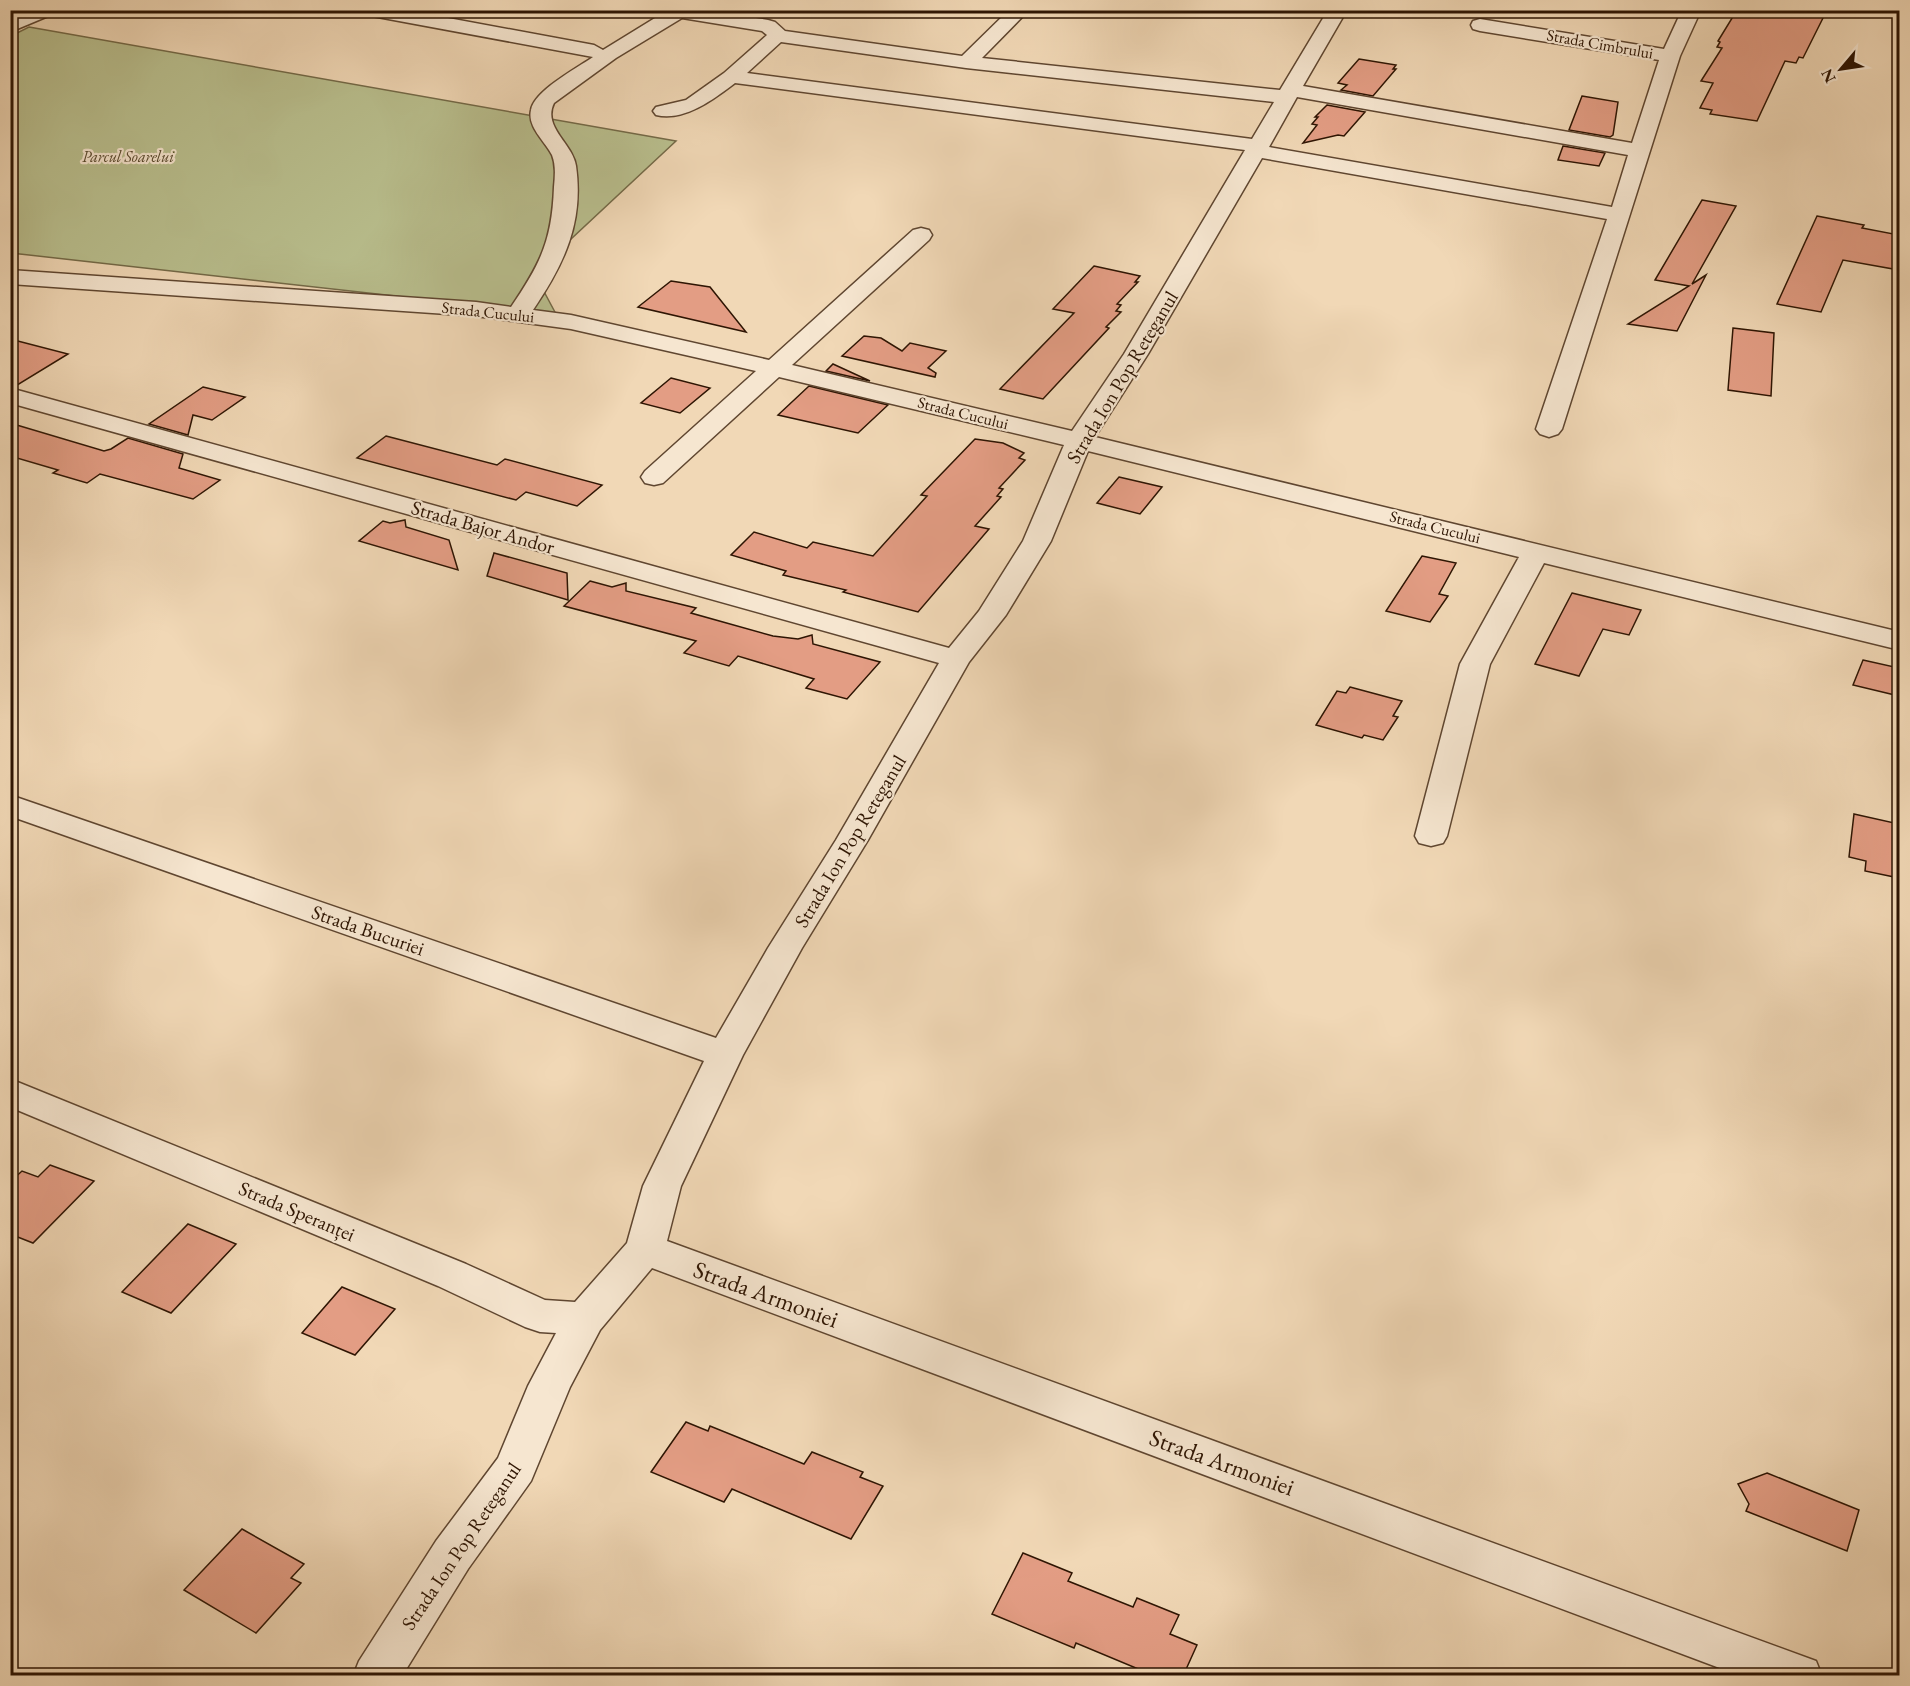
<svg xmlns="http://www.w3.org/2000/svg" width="1910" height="1686" font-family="'EB Garamond',serif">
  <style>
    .green { fill: #b9bf8e; stroke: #746a48; stroke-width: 1.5 }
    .building { fill: #e39d84; stroke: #2e1503; stroke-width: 1.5 }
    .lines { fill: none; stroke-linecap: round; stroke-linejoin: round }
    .street-casing { stroke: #5f4630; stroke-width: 3 }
    .street { fill: #f6e6d0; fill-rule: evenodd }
    .labels { text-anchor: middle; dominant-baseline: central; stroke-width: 4.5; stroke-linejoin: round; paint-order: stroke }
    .far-street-label { font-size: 16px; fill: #2e1503; stroke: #f6e6d0 }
    .far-park-label { font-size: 16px; font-style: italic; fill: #58482d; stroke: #f6e6d0 }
    .street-label { font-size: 20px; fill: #2e1503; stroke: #f6e6d0 }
    .near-street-label { font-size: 24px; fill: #2e1503; stroke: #f6e6d0 }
  </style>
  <rect width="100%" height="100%" fill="#f1d8b6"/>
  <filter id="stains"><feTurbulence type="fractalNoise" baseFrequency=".00333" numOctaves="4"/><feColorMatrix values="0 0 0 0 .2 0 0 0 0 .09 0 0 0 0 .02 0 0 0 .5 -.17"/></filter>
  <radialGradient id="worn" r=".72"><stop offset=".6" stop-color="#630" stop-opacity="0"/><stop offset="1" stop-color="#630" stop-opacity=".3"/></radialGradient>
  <polygon class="green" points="29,27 676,141 555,254 541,286 556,314 11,253 11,36"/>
  <g class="building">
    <polygon points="1737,10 1827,10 1803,58 1799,57 1796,63 1785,61 1757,121 1710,114 1712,110 1700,108 1713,83 1701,81 1722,48 1717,47 1720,42 1718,41"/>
    <polygon points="1359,59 1396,65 1393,69 1396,69 1373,96 1341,90 1347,85 1338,83"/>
    <polygon points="1582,96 1618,102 1613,135 1610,137 1569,130"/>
    <polygon points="1327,105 1365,112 1344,136 1338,135 1303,143 1317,125 1312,124 1318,117 1315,117"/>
    <polygon points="1563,146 1605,153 1599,166 1558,160"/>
    <polygon points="1702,200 1736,206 1692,284 1706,275 1677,331 1628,324 1689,286 1655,280"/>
    <polygon points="1817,216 1864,225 1862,228 1899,235 1899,270 1843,260 1821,312 1777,304"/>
    <polygon points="1094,266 1140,276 1135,282 1138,282 1117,304 1121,305 1116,311 1121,312 1106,327 1109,328 1043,399 1000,389 1074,313 1053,309"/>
    <polygon points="671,281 710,287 746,332 638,307"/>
    <polygon points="1733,328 1774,333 1771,396 1728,390"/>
    <polygon points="864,336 881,338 902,351 910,343 946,351 928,368 936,373 935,377 842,356"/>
    <polygon points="10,339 68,354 14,387 10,386"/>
    <polygon points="833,364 870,381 826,371"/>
    <polygon points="671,378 710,388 680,413 641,403"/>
    <polygon points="809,386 888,405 858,433 778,415"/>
    <polygon points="203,387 245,397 212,420 193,415 188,435 149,424"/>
    <polygon points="10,423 104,451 111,449 128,438 183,454 179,468 220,480 193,499 100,474 87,483 53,473 58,470 10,456"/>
    <polygon points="386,436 497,465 505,459 602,485 577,506 526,492 516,500 357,458"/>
    <polygon points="975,439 1003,443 1024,453 1019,458 1025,460 999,488 1003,489 997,496 1001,497 975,526 989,529 918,612 843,592 846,590 783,575 786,571 731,555 754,532 807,548 813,542 873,556 927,496 921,495"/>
    <polygon points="1119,477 1162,487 1140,514 1097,503"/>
    <polygon points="405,520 406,527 449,540 458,570 359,541 383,521 390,523"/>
    <polygon points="494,553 567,573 568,600 487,576"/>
    <polygon points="1422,556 1456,563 1439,594 1448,596 1430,622 1386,611"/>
    <polygon points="590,581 612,587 626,583 626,591 696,608 691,613 773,636 798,639 812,635 813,644 880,662 847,699 806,688 814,679 738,656 729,666 684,653 696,641 564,606"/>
    <polygon points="1572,593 1641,610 1629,635 1603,629 1579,676 1535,664"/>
    <polygon points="1863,660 1899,668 1899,696 1853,685"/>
    <polygon points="1350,687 1402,701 1393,716 1398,717 1383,740 1364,735 1362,738 1316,725 1337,691 1346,693"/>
    <polygon points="1854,814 1899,824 1899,878 1865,871 1866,861 1849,857"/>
    <polygon points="50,1165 94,1181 33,1243 10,1234 10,1182 22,1171 38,1177"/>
    <polygon points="188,1224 236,1244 171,1313 122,1292"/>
    <polygon points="342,1287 395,1309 355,1355 302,1333"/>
    <polygon points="686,1422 708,1431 710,1426 804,1464 812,1452 863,1472 860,1477 883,1486 851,1539 732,1489 724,1502 651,1472"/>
    <polygon points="1767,1473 1859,1510 1847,1551 1746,1511 1749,1504 1738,1484"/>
    <polygon points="242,1529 304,1564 291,1578 301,1583 256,1633 184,1590"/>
    <polygon points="1023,1553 1072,1573 1068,1581 1133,1607 1137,1598 1179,1615 1170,1634 1197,1645 1183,1676 1155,1676 1076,1643 1074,1648 992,1614"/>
  </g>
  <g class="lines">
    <defs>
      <g id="street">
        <polygon points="29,10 55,10 53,14 10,32 10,19"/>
        <path d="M363 10H405L594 45 603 50 668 10H705L768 20 775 22 785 31 962 56 1009 10H1029L982 58 1280 90 1328 10H1347L1303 86 1632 143 1659 60 1480 31 1473 29 1471 25 1473 21 1480 19 1664 49 1682 10H1701L1680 56 1562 429 1558 434 1549 437 1540 434 1536 429 1607 219 1262 158 1148 354 1095 437 1900 632V650L1544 563 1490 664 1447 836 1443 843 1431 846 1419 843 1415 836 1460 664 1519 557 1088 451 1051 541 1006 615 969 662 868 840 802 948 743 1055 681 1186 667 1241 1816 1661 1822 1676H1741L652 1268 600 1330 570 1387 531 1481 468 1569 402 1676H353L359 1661 436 1541 498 1458 528 1386 556 1333 540 1332 525 1327 438 1286 10 1107V1079L466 1264 545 1300 575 1302 627 1243 643 1186 704 1061 10 816V795L716 1038 768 948 836 840 939 663 10 403V388L949 648 979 611 1023 541 1064 445 779 377 663 483 654 485 645 483 641 477 645 471 756 371 571 329 476 316 10 284V270L476 302 511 307C541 263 552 240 554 187 555 176 556 165 552 155 545 141 527 127 531 110 534 91 577 68 593 57L372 16 365 14ZM682 18 762 31 767 35 724 73 686 100 656 107 653 111 656 115C684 122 714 99 735 83L1245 150 1124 354 1072 431 792 365 929 240 932 235 929 230 921 228 913 230 769 360 571 315 533 310C564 264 584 223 576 166 573 144 542 127 554 103L616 58ZM781 42 966 68 1274 102 1252 139 747 73ZM1297 97 1628 155 1612 207 1269 147Z"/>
      </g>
    </defs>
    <use href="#street" class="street-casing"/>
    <use href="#street" class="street"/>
  </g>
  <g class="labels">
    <g class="far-street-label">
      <text transform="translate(1600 44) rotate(10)">Strada Cimbrului</text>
      <text transform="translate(488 312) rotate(6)">Strada Cucului</text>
      <text transform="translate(963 413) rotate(14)">Strada Cucului</text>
      <text transform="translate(1435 527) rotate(14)">Strada Cucului</text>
    </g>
    <g class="far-park-label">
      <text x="128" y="156">Parcul Soarelui</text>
    </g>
    <g class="street-label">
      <text transform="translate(1122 377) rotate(-59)">Strada Ion Pop Reteganul</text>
      <text transform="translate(483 527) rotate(16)">Strada Bajor Andor</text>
      <text transform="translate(850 841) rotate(-59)">Strada Ion Pop Reteganul</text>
      <text transform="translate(368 930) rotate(19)">Strada Bucuriei</text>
      <text transform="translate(297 1211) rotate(23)">Strada Speranței</text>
      <text transform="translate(461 1546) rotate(-56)">Strada Ion Pop Reteganul</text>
    </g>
    <g class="near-street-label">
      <text transform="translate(766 1294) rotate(20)">Strada Armoniei</text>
      <text transform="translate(1222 1462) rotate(20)">Strada Armoniei</text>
    </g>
  </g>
  <rect width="1910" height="1686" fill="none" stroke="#f1d8b6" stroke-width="36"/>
  <rect x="12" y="12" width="1886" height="1662" fill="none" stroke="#2e1503" stroke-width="3"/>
  <rect x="18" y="18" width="1874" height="1650" fill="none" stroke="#2e1503" stroke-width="1.5"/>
  <g transform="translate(1841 69) rotate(241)" stroke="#f6e6d0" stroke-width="4.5" paint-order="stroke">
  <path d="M0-4.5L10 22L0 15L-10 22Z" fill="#2e1503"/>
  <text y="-9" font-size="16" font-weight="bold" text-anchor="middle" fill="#2e1503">N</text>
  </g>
  <rect width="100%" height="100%" filter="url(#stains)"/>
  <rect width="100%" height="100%" fill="url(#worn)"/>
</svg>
